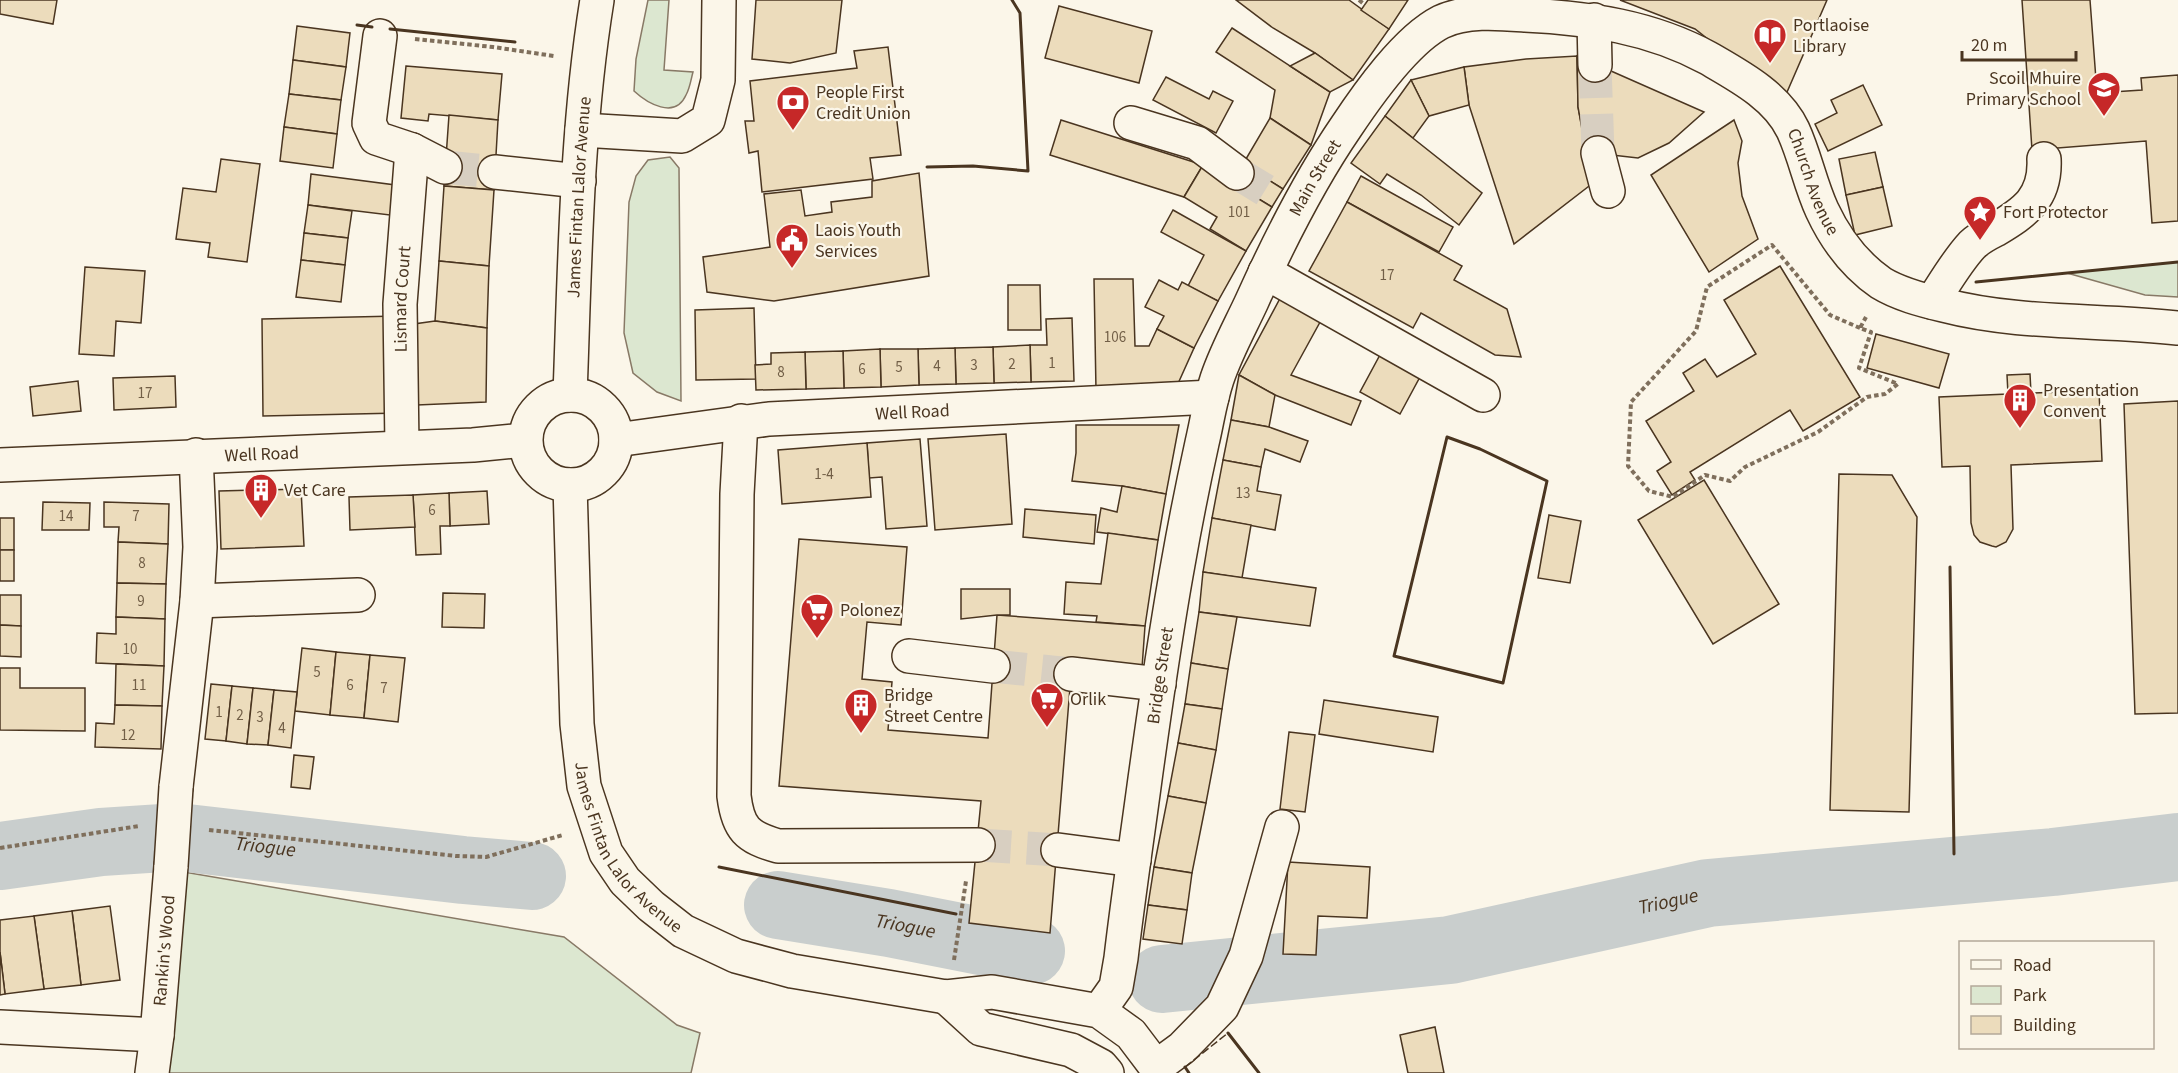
<svg xmlns="http://www.w3.org/2000/svg" width="2178" height="1073" font-family="'Source Sans 3',sans-serif">
  <style>
    .green { fill: #dce7d0; stroke: #887966; stroke-width: 1.5 }
    .lines { fill: none; stroke-linecap: round; stroke-linejoin: round }
    .river { stroke: #c9cecd; stroke-width: 68 }
    .building { fill: #ecdcbc; stroke: #4a3520; stroke-width: 1.5 }
    .minor-tunnel { stroke: #d8cfc1; stroke-width: 33; stroke-dasharray: 33 16; stroke-linecap: butt }
    .minor-casing { stroke: #4a3520; stroke-width: 36 }
    .major-casing { stroke: #4a3520; stroke-width: 36 }
    .path { stroke: #7f6f5c; stroke-width: 4; stroke-dasharray: 4.5 3; stroke-linecap: butt }
    .minor { stroke: #fbf6e9; stroke-width: 33 }
    .major { stroke: #fbf6e9; stroke-width: 33 }
    .minor-bridge-casing { stroke: #4a3520; stroke-width: 36; stroke-linecap: butt }
    .minor-bridge { stroke: #fbf6e9; stroke-width: 33 }
    .fence { stroke: #4a3520; stroke-width: 1.5; stroke-dasharray: 8 3; stroke-linecap: butt }
    .wall { stroke: #4a3520; stroke-width: 3 }
    .labels { text-anchor: middle; dominant-baseline: central; stroke-width: 4.5; stroke-linejoin: round; paint-order: stroke }
    .number-label { font-size: 15px; fill: #725f47 }
    .poi-label { font-size: 18px; fill: #4a3520; stroke: #fbf6e9; text-anchor: start }
    .street-label { font-size: 18px; fill: #4a3520; stroke: #fbf6e9 }
    .water-label { font-size: 20px; font-style: italic; fill: #4a3520; stroke: #fbf6e9 }
  </style>
  <rect width="100%" height="100%" fill="#fbf6e9"/>
  <g class="green">
    <path d="M648 0H669L664 70 693 72C691 79 690 88 686 95 675 120 647 103 634 91L636 59Z"/>
    <polygon points="670,157 679,168 681,401 657,392 633,373 624,333 629,202 636,176 648,160"/>
    <polygon points="2178,262 2178,297 2145,295 2067,273"/>
    <polygon points="184,872 564,937 677,1025 700,1033 691,1073 167,1073"/>
  </g>
  <g class="lines">
    <g class="river">
      <path id="s1" d="M0 856 101 842 178 837 463 870 532 876"/>
      <path id="s2" d="M778 905 889 923 1031 951"/>
      <path id="s3" d="M1162 979 1450 950 1708 893 2053 862 2178 847"/>
    </g>
  </g>
  <g class="building">
    <polygon points="0,0 57,0 53,24 0,14"/>
    <polygon points="756,0 842,0 836,53 790,63 752,59"/>
    <polygon points="1236,0 1349,0 1389,29 1353,80 1315,53 1273,28"/>
    <polygon points="1368,0 1408,0 1389,29 1361,10"/>
    <polygon points="1620,0 1827,0 1784,99 1695,29"/>
    <polygon points="2022,0 2090,0 2097,93 2142,90 2141,78 2178,75 2178,221 2152,223 2146,141 2032,150"/>
    <polygon points="1059,6 1152,31 1139,83 1045,58"/>
    <polygon points="297,26 350,33 346,67 293,60"/>
    <polygon points="1232,28 1330,92 1311,145 1270,118 1275,90 1216,52"/>
    <polygon points="888,47 901,155 870,158 873,179 762,192 758,151 749,153 745,121 754,121 750,81 857,68 854,51"/>
    <polygon points="1315,53 1353,80 1330,92 1290,66"/>
    <polygon points="1577,56 1578,107 1593,183 1514,244 1469,105 1464,67 1526,59"/>
    <polygon points="1577,56 1704,112 1669,143 1638,158 1586,152 1578,107"/>
    <polygon points="293,60 346,67 341,100 289,94"/>
    <polygon points="406,66 502,74 498,120 429,114 428,121 401,118"/>
    <polygon points="1464,67 1469,105 1429,116 1411,80"/>
    <polygon points="1166,77 1209,99 1213,91 1233,101 1216,133 1153,100"/>
    <polygon points="1411,80 1429,116 1413,138 1385,116"/>
    <polygon points="1863,85 1882,125 1828,151 1815,124 1837,113 1831,100"/>
    <polygon points="289,94 341,100 337,134 284,127"/>
    <polygon points="449,115 498,120 494,190 444,186"/>
    <polygon points="1385,116 1482,193 1459,225 1421,195 1387,174 1380,184 1351,163"/>
    <polygon points="1270,118 1311,145 1283,189 1243,164"/>
    <polygon points="1061,120 1203,165 1184,197 1050,155"/>
    <polygon points="1734,120 1742,141 1738,163 1742,196 1758,239 1709,272 1651,175"/>
    <polygon points="284,127 337,134 333,168 280,161"/>
    <polygon points="1875,152 1883,187 1846,195 1839,159"/>
    <polygon points="221,159 260,164 247,262 208,257 210,243 176,239 183,188 216,192"/>
    <polygon points="1243,164 1283,189 1272,207 1232,183"/>
    <polygon points="1203,165 1272,207 1246,251 1210,229 1217,217 1184,197"/>
    <polygon points="919,173 929,276 774,301 707,292 703,257 770,247 764,194 801,190 805,216 832,212 831,202 872,197 872,181"/>
    <polygon points="311,174 403,186 398,216 308,205"/>
    <polygon points="1361,176 1453,227 1439,252 1347,202"/>
    <polygon points="444,186 494,190 489,266 439,261"/>
    <polygon points="1883,187 1892,226 1855,235 1846,195"/>
    <polygon points="1347,202 1462,266 1454,280 1507,309 1521,357 1495,355 1421,313 1413,328 1309,271"/>
    <polygon points="308,205 352,211 348,238 304,233"/>
    <polygon points="1173,210 1246,251 1218,301 1188,286 1204,255 1161,232"/>
    <polygon points="304,233 348,238 345,265 301,260"/>
    <polygon points="301,260 345,265 341,302 296,297"/>
    <polygon points="439,261 489,266 487,328 435,321"/>
    <polygon points="1780,266 1860,397 1803,431 1790,410 1690,472 1695,480 1672,495 1657,471 1671,462 1646,421 1694,391 1683,373 1705,359 1717,377 1756,354 1724,300"/>
    <polygon points="85,267 145,271 141,323 116,321 114,356 79,354"/>
    <polygon points="1094,279 1133,279 1135,346 1149,346 1157,329 1194,348 1176,388 1096,390"/>
    <polygon points="1159,280 1178,290 1182,282 1218,301 1194,348 1157,329 1164,316 1145,307"/>
    <polygon points="1008,285 1040,285 1041,330 1008,330"/>
    <polygon points="1284,291 1325,313 1291,375 1361,401 1351,425 1275,395 1239,375"/>
    <polygon points="754,308 756,379 696,380 695,310"/>
    <polygon points="398,316 400,413 263,416 262,319"/>
    <polygon points="1072,318 1074,381 1031,382 1030,345 1047,345 1046,319"/>
    <polygon points="435,321 487,328 486,402 417,405 414,324"/>
    <polygon points="1876,334 1949,354 1939,388 1867,368"/>
    <polygon points="1030,345 1031,382 994,383 993,347"/>
    <polygon points="993,347 994,383 956,384 955,348"/>
    <polygon points="955,348 956,384 919,385 918,349"/>
    <polygon points="880,349 918,349 919,385 881,387"/>
    <polygon points="880,349 881,387 844,388 843,351"/>
    <polygon points="843,351 844,388 806,389 805,352"/>
    <polygon points="805,352 806,389 756,390 755,365 771,364 771,353"/>
    <polygon points="1381,353 1421,375 1400,414 1360,392"/>
    <polygon points="2030,374 2031,393 2099,391 2102,461 2011,465 2013,529 2006,542 1996,547 1992,546 1980,542 1974,535 1971,523 1970,466 1942,467 1939,397 2008,394 2007,375"/>
    <polygon points="1239,375 1275,395 1269,427 1231,420"/>
    <polygon points="175,376 176,407 114,410 113,378"/>
    <polygon points="78,381 81,411 33,416 30,387"/>
    <polygon points="2178,401 2178,713 2135,714 2124,404"/>
    <polygon points="1231,420 1269,427 1308,441 1300,462 1265,449 1261,467 1223,460"/>
    <polygon points="1076,425 1179,425 1166,494 1122,486 1072,481 1076,453"/>
    <polygon points="1006,434 1012,524 935,530 928,439"/>
    <polygon points="920,439 927,526 886,529 882,477 869,478 867,443"/>
    <polygon points="867,443 871,497 782,504 778,450"/>
    <polygon points="1223,460 1261,467 1257,491 1281,495 1275,530 1212,518"/>
    <polygon points="1839,474 1892,475 1917,517 1909,812 1830,810"/>
    <polygon points="1704,480 1779,604 1713,644 1638,520"/>
    <polygon points="1122,486 1166,494 1158,540 1097,532 1101,508 1117,512"/>
    <polygon points="301,489 304,546 221,549 219,491"/>
    <polygon points="487,491 489,524 450,526 449,493"/>
    <polygon points="449,493 450,526 440,526 441,554 416,555 413,495"/>
    <polygon points="413,495 415,527 350,530 349,497"/>
    <polygon points="43,502 90,503 89,530 42,530"/>
    <polygon points="104,502 169,504 168,544 118,542 119,527 104,527"/>
    <polygon points="1025,509 1096,515 1094,544 1023,537"/>
    <polygon points="1549,515 1581,521 1570,583 1538,578"/>
    <rect x="0" y="518" width="14" height="32"/>
    <polygon points="1212,518 1251,525 1242,578 1203,572"/>
    <polygon points="1108,533 1158,540 1145,626 1096,622 1097,616 1064,614 1066,582 1101,584"/>
    <polygon points="799,539 907,547 901,625 867,622 862,679 892,682 888,730 988,738 997,615 1145,626 1142,668 1072,663 1050,933 969,923 981,801 779,786"/>
    <polygon points="118,542 168,544 166,584 117,583"/>
    <rect x="0" y="550" width="14" height="31"/>
    <polygon points="1203,572 1316,588 1310,626 1199,612"/>
    <polygon points="117,583 166,584 165,619 116,617"/>
    <polygon points="961,589 1010,589 1010,615 997,615 961,619"/>
    <polygon points="443,593 485,594 484,628 442,627"/>
    <polygon points="0,595 21,595 21,626 0,625"/>
    <polygon points="1199,612 1237,617 1228,669 1191,663"/>
    <polygon points="116,617 165,619 164,666 96,663 97,633 116,634"/>
    <polygon points="0,625 21,626 21,657 0,656"/>
    <polygon points="302,648 336,652 330,715 295,711"/>
    <polygon points="336,652 370,655 364,718 330,715"/>
    <polygon points="370,655 405,658 398,722 364,718"/>
    <polygon points="1191,663 1228,669 1222,709 1185,704"/>
    <polygon points="116,664 164,666 162,706 115,705"/>
    <polygon points="0,668 20,668 20,688 85,688 85,731 0,730"/>
    <polygon points="211,684 232,686 226,741 205,739"/>
    <polygon points="232,686 253,688 247,744 226,741"/>
    <polygon points="253,688 274,690 268,745 247,744"/>
    <polygon points="274,690 297,692 291,748 268,745"/>
    <polygon points="1324,700 1438,717 1433,752 1319,734"/>
    <polygon points="1185,704 1222,709 1216,750 1178,743"/>
    <polygon points="115,705 162,706 161,749 95,747 96,723 114,724"/>
    <polygon points="1289,732 1315,735 1305,812 1280,809"/>
    <polygon points="1178,743 1216,750 1206,803 1168,796"/>
    <polygon points="294,755 314,757 310,789 291,787"/>
    <polygon points="1168,796 1206,803 1192,873 1154,867"/>
    <polygon points="1288,862 1370,867 1367,918 1318,916 1316,955 1283,954"/>
    <polygon points="1154,867 1192,873 1187,910 1148,905"/>
    <polygon points="1148,905 1187,910 1182,944 1143,939"/>
    <polygon points="110,906 120,980 81,985 72,911"/>
    <polygon points="72,911 81,985 44,989 34,916"/>
    <polygon points="34,916 44,989 5,994 0,952 0,920"/>
    <polygon points="0,952 5,994 0,995"/>
    <polygon points="1435,1027 1444,1073 1408,1073 1400,1035"/>
  </g>
  <g class="lines">
    <g class="minor-tunnel">
      <polyline points="1595,65 1598,153"/>
      <polyline points="445,167 495,172"/>
      <polyline points="1237,173 1278,198"/>
      <polyline points="993,666 1071,674"/>
      <polyline points="978,845 1058,850"/>
    </g>
    <defs>
      <g id="minor">
        <polyline points="1594,20 1595,65"/>
        <polyline points="380,36 369,123 376,138 412,150 445,167"/>
        <polyline points="1131,123 1197,143 1237,173"/>
        <polyline points="582,130 682,136 708,120 718,80 719,0"/>
        <polyline points="1598,153 1608,191"/>
        <polyline points="495,172 579,181"/>
        <polyline points="1265,272 1483,395"/>
        <path d="M1932 302C1944 284 1957 261 1972 245 1978 239 1987 234 1995 230 2025 212 2046 198 2044 159"/>
        <path d="M741 421 737 494 734 796C738 829 747 837 778 846L978 845"/>
        <path id="s4" d="M616 440 769 419 1212 397"/>
        <path id="s5" d="M402 447 400 304 412 150"/>
        <polyline points="197,601 358,595"/>
        <polyline points="909,656 993,666"/>
        <polyline points="1071,674 1159,684"/>
        <polyline points="176,787 197,601 200,547 196,455"/>
        <polyline points="1058,850 1134,860"/>
        <path id="s6" d="M1099 1011 1116 987 1121 958C1128 898 1137 839 1145 779 1155 707 1165 635 1178 564 1185 524 1193 484 1202 443 1207 422 1210 400 1217 379 1226 352 1240 327 1252 301 1279 241 1309 181 1346 127 1368 94 1406 40 1441 22 1466 10 1499 13 1525 15 1589 18 1651 27 1708 58 1739 76 1777 96 1793 130 1805 156 1810 184 1822 210 1835 238 1855 265 1881 283 1899 294 1922 300 1943 305 2020 325 2099 319 2178 328"/>
        <polyline points="0,1027 157,1035"/>
        <polyline points="1156,1067 1182,1048 1222,1007 1246,956 1282,827"/>
        <path id="s7" d="M152 1073 157 1035 171 866"/>
      </g>
      <g id="major">
        <path id="s8" d="M570 395C575 263 576 130 597 0"/>
        <circle cx="571" cy="440" r="45"/>
        <path id="s9" d="M0 465 473 445 525 440"/>
        <path id="s10" d="M570 485 577 724 584 786 606 853 625 881 651 906 683 931 736 956 792 971 946 997 992 992 1099 1011 1131 1034 1156 1067 1157 1073"/>
        <polyline points="946,997 981,1029 1071,1050 1101,1066 1107,1073"/>
      </g>
    </defs>
    <use href="#minor" class="minor-casing"/>
    <use href="#major" class="major-casing"/>
    <g class="path">
      <polyline points="1359,0 1365,5"/>
      <polyline points="415,39 493,47 554,56"/>
      <polyline points="1860,328 1830,315 1772,245 1707,287 1696,331 1631,402 1628,466 1649,491 1673,497 1705,475 1730,481 1745,467 1818,432 1867,397 1885,394 1898,384 1859,368 1871,332 1860,328 1866,317"/>
      <polyline points="209,830 456,856 486,857 563,835"/>
      <polyline points="0,848 139,826"/>
      <polyline points="954,960 966,881"/>
    </g>
    <use href="#minor" class="minor"/>
    <use href="#major" class="major"/>
    <defs>
      <polyline id="minor-bridge" points="171,866 176,787"/>
    </defs>
    <use href="#minor-bridge" class="minor-bridge-casing"/>
    <use href="#minor-bridge" class="minor-bridge"/>
    <polyline class="fence" points="1185,1067 1228,1033"/>
    <g class="wall">
      <polyline points="357,25 372,27"/>
      <polyline points="390,29 515,42"/>
      <polyline points="927,167 973,166 1028,171 1020,13 1012,0"/>
      <polyline points="1976,282 2178,262"/>
      <polygon points="1447,437 1480,449 1547,481 1503,683 1394,656"/>
      <polyline points="1950,567 1954,854"/>
      <polyline points="719,867 956,914"/>
      <polyline points="1228,1033 1259,1073"/>
      <polyline points="1185,1067 1189,1073"/>
    </g>
  </g>
  <defs>
    <symbol id="library-pin" viewBox="-11 -11 22 30"><path d="M0 17L-7.5 6A9.5 9.5 0 1 1 7.5 6Z" fill="#c62828" stroke="#fbf6e9"/><path d="M-6-4Q-3-5.5-.7-3.5V5Q-3 3-6 4ZM6-4Q3-5.5 .7-3.5V5Q3 3 6 4Z" fill="#fff"/></symbol>
    <symbol id="school-pin" viewBox="-11 -11 22 30"><path d="M0 17L-7.5 6A9.5 9.5 0 1 1 7.5 6Z" fill="#c62828" stroke="#fbf6e9"/><path d="M0-5L7-2L0 1L-7-2ZM-4 1L0 2.5L4 1V4Q0 6-4 4Z" fill="#fff"/></symbol>
    <symbol id="bank-pin" viewBox="-11 -11 22 30"><path d="M0 17L-7.5 6A9.5 9.5 0 1 1 7.5 6Z" fill="#c62828" stroke="#fbf6e9"/><path d="M-6-4H6V4H-6ZM0-2.3a2.3 2.3 0 1 0 0 4.6a2.3 2.3 0 1 0 0-4.6Z" fill="#fff"/></symbol>
    <symbol id="sight-pin" viewBox="-11 -11 22 30"><path d="M0 17L-7.5 6A9.5 9.5 0 1 1 7.5 6Z" fill="#c62828" stroke="#fbf6e9"/><path d="M0-6L1.8-2.2L6-1.7L2.9 1.2L3.7 5.4L0 3.3L-3.7 5.4L-2.9 1.2L-6-1.7L-1.8-2.2Z" fill="#fff"/></symbol>
    <symbol id="civic-pin" viewBox="-11 -11 22 30"><path d="M0 17L-7.5 6A9.5 9.5 0 1 1 7.5 6Z" fill="#c62828" stroke="#fbf6e9"/><path d="M-.6-6.5H3V-4.5H.6V-3L4-1V1h2V6H-6V1h2V-1L-.6-3ZM-1.2 2.5V6h2.4V2.5Z" fill="#fff"/></symbol>
    <symbol id="building-pin" viewBox="-11 -11 22 30"><path d="M0 17L-7.5 6A9.5 9.5 0 1 1 7.5 6Z" fill="#c62828" stroke="#fbf6e9"/><path d="M-4-6H4V6H1V3H-1V6H-4ZM-2.5-4.3h1.7v1.8h-1.7ZM.8-4.3h1.7v1.8H.8ZM-2.5-1h1.7V.8h-1.7ZM.8-1h1.7V.8H.8Z" fill="#fff"/></symbol>
    <symbol id="supermarket-pin" viewBox="-11 -11 22 30"><path d="M0 17L-7.5 6A9.5 9.5 0 1 1 7.5 6Z" fill="#c62828" stroke="#fbf6e9"/><path d="M-6-5.5h2.5l.6 2H6L4.5 2H-2.5L-4.4-4H-6ZM-1.5 3.2a1.3 1.3 0 1 0 .1 0ZM3 3.2a1.3 1.3 0 1 0 .1 0Z" fill="#fff"/></symbol>
  </defs>
  <g fill-rule="evenodd">
    <use href="#library-pin" x="1751" y="16" width="38" height="52"/>
    <use href="#school-pin" x="2085" y="69" width="38" height="52"/>
    <use href="#bank-pin" x="774" y="83" width="38" height="52"/>
    <use href="#sight-pin" x="1961" y="193" width="38" height="52"/>
    <use href="#civic-pin" x="773" y="221" width="38" height="52"/>
    <use href="#building-pin" x="2001" y="381" width="38" height="52"/>
    <use href="#building-pin" x="242" y="471" width="38" height="52"/>
    <use href="#supermarket-pin" x="798" y="591" width="38" height="52"/>
    <use href="#supermarket-pin" x="1028" y="680" width="38" height="52"/>
    <use href="#building-pin" x="842" y="686" width="38" height="52"/>
  </g>
  <g class="labels">
    <g class="number-label">
      <text x="1239" y="212">101</text>
      <text x="1387" y="275">17</text>
      <text x="1115" y="337">106</text>
      <text x="1052" y="363">1</text>
      <text x="1012" y="364">2</text>
      <text x="974" y="365">3</text>
      <text x="937" y="366">4</text>
      <text x="899" y="367">5</text>
      <text x="862" y="369">6</text>
      <text x="781" y="372">8</text>
      <text x="145" y="393">17</text>
      <text x="824" y="474">1-4</text>
      <text x="1243" y="493">13</text>
      <text x="432" y="510">6</text>
      <text x="66" y="516">14</text>
      <text x="136" y="516">7</text>
      <text x="142" y="563">8</text>
      <text x="141" y="601">9</text>
      <text x="130" y="649">10</text>
      <text x="317" y="672">5</text>
      <text x="139" y="685">11</text>
      <text x="350" y="685">6</text>
      <text x="384" y="688">7</text>
      <text x="219" y="712">1</text>
      <text x="240" y="715">2</text>
      <text x="260" y="717">3</text>
      <text x="282" y="728">4</text>
      <text x="128" y="735">12</text>
    </g>
    <g class="poi-label">
      <text x="1793" y="25">Portlaoise<tspan x="1793" dy="21">Library</tspan></text>
      <text x="2081" y="78" text-anchor="end">Scoil Mhuire<tspan x="2081" dy="21">Primary School</tspan></text>
      <text x="816" y="92">People First<tspan x="816" dy="21">Credit Union</tspan></text>
      <text x="2003" y="212">Fort Protector</text>
      <text x="815" y="230">Laois Youth<tspan x="815" dy="21">Services</tspan></text>
      <text x="2043" y="390">Presentation<tspan x="2043" dy="21">Convent</tspan></text>
      <text x="284" y="490">Vet Care</text>
      <text x="840" y="610">Polonez</text>
      <text x="884" y="695">Bridge<tspan x="884" dy="21">Street Centre</tspan></text>
      <text x="1070" y="699">Orlik</text>
    </g>
    <g class="street-label">
      <text stroke="none"><textPath href="#s6" startOffset="870">Main Street</textPath></text>
      <text stroke="none"><textPath href="#s6" startOffset="1516">Church Avenue</textPath></text>
      <text stroke="none"><textPath href="#s8" startOffset="198">James Fintan Lalor Avenue</textPath></text>
      <text stroke="none"><textPath href="#s5" startOffset="148">Lismard Court</textPath></text>
      <text stroke="none"><textPath href="#s4" startOffset="298">Well Road</textPath></text>
      <text stroke="none"><textPath href="#s9" startOffset="262">Well Road</textPath></text>
      <text stroke="none"><textPath href="#s6" startOffset="344">Bridge Street</textPath></text>
      <text stroke="none"><textPath href="#s10" startOffset="378">James Fintan Lalor Avenue</textPath></text>
      <text stroke="none"><textPath href="#s7" startOffset="123">Rankin's Wood</textPath></text>
    </g>
    <g class="water-label">
      <text stroke="none"><textPath href="#s1" startOffset="267">Triogue</textPath></text>
      <text stroke="none"><textPath href="#s3" startOffset="513">Triogue</textPath></text>
      <text stroke="none"><textPath href="#s2" startOffset="129">Triogue</textPath></text>
    </g>
  </g>
  <rect x="1959" y="941" width="195" height="108" fill="#fbf6e9" stroke="#b4a999" stroke-width="1.5"/>
  <rect x="1971" y="960" width="30" height="9" fill="#fbf6e9" stroke="#b4a999" stroke-width="1.5"/>
  <text x="2013" y="971" font-size="18" fill="#4a3520">Road</text>
  <rect x="1971" y="986" width="30" height="18" fill="#dce7d0" stroke="#b4a999" stroke-width="1.5"/>
  <text x="2013" y="1001" font-size="18" fill="#4a3520">Park</text>
  <rect x="1971" y="1016" width="30" height="18" fill="#ecdcbc" stroke="#b4a999" stroke-width="1.5"/>
  <text x="2013" y="1031" font-size="18" fill="#4a3520">Building</text>
  <path d="M1962 51v9h114v-9" fill="none" stroke="#4a3520" stroke-width="3"/>
  <text x="1971" y="51" font-size="18" fill="#4a3520" stroke="#fbf6e9" stroke-width="4.5" paint-order="stroke">20 m</text>
</svg>
